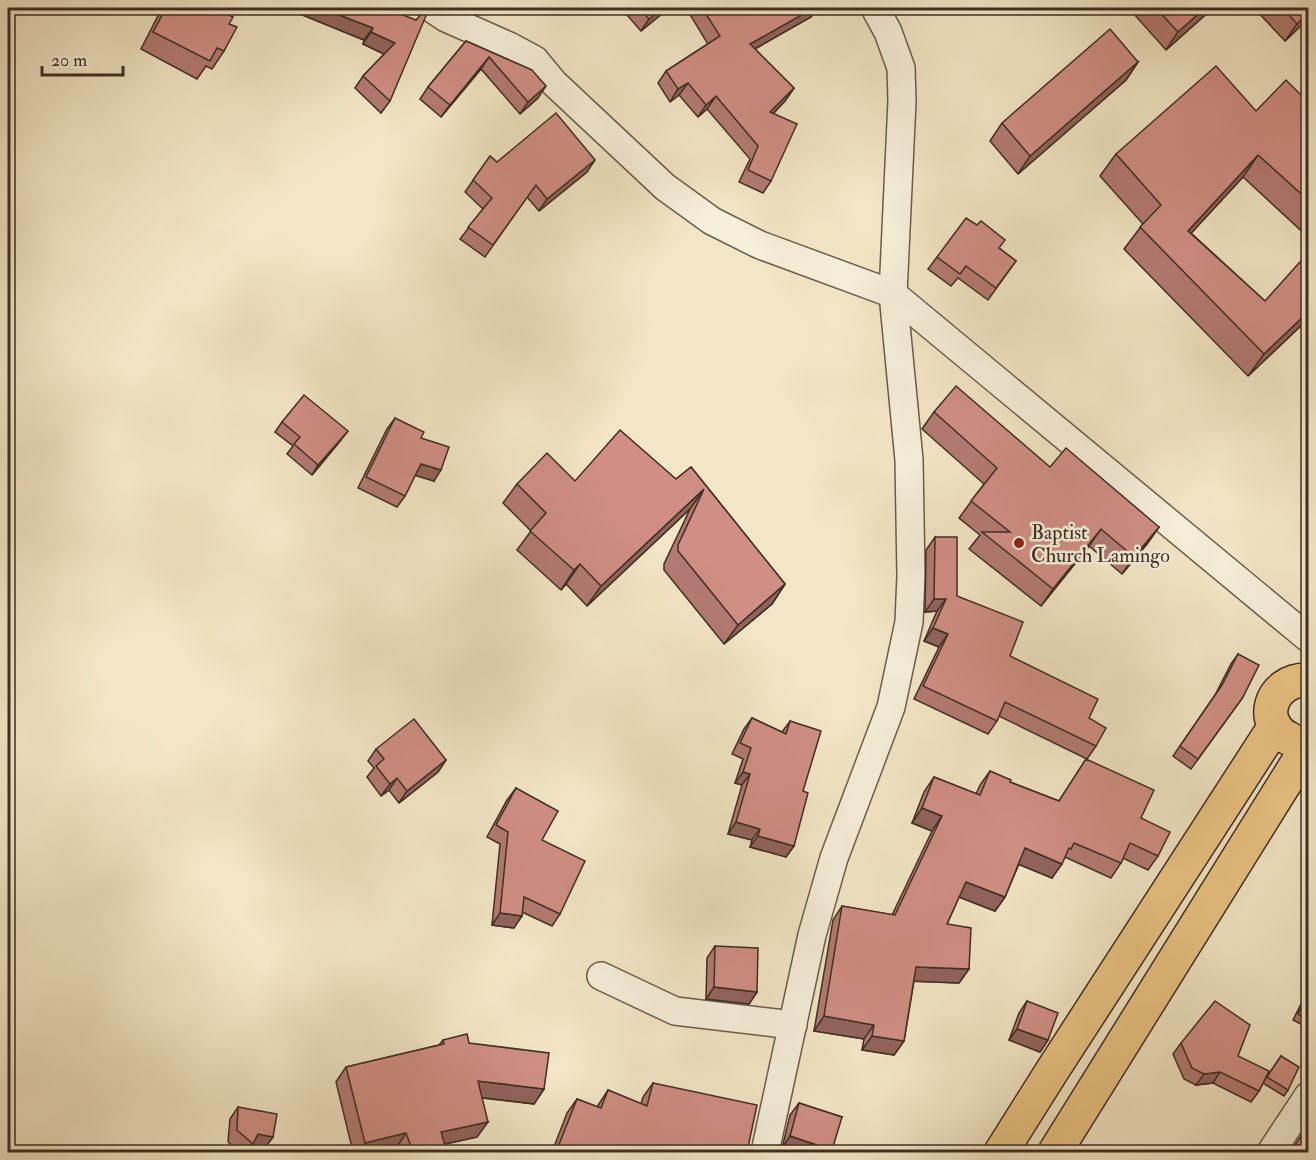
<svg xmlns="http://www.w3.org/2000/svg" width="1316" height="1160" font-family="'IM FELL Double Pica',serif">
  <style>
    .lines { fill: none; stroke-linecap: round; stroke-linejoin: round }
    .minor-casing { stroke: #6b5c4c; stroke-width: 30 }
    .major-casing { stroke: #3e2e24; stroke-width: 36 }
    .minor { stroke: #f7efda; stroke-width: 27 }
    .major { stroke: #eac383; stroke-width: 33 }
    .wall { fill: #b37a72; stroke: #3e2e24; stroke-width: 1.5 }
    .shaded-wall { fill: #92635c; stroke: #3e2e24; stroke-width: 1.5 }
    .building { fill: #d08e84; stroke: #3e2e24; stroke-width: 1.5 }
    .poi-dot { fill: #8f2418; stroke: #f7efda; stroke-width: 2 }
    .labels { text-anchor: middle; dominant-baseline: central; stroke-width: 5; stroke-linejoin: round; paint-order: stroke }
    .poi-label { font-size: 20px; fill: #3e2e24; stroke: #f7efda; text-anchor: start }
  </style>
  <rect width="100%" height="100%" fill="#f3e6c6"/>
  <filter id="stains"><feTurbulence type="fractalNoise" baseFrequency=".00333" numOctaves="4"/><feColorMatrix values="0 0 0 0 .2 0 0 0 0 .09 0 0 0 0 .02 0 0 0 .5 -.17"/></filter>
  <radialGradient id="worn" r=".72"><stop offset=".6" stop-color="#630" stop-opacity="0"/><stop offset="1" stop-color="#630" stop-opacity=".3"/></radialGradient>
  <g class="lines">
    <defs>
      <g id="minor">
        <polyline points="431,8 446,18 509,46 535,60 554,83 665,187 712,221 760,245 893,294 1308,638"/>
        <polyline points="601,976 675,1011 793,1025"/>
        <polyline points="765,1152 812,935 834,858 891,707 909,622 911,576 909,460 893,294 902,101 901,68 888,32 875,8"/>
        <polyline points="1271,1152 1308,1096"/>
      </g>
      <g id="major">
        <path d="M1290 739C1257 725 1269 679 1308 680"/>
        <polyline points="1001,1152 1052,1071 1275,726"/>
        <polyline points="1055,1152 1308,746"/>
      </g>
    </defs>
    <use href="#minor" class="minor-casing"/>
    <use href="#major" class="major-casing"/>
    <use href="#minor" class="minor"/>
    <use href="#major" class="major"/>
  </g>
  <g class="wall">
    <polygon points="162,8 214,8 229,24 224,51 212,69 206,66 197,79 141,49"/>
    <polygon points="298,8 385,8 390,101 381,113 355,88 363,76 384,54 363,44 364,40 295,12"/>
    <polygon points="632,8 669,8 641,31 627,15"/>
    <polygon points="686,8 818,8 811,17 755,49 794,88 785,101 773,114 771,181 763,193 739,182 750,159 707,109 698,117 679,95 670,102 658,83 666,71 708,44"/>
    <polygon points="1137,8 1213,8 1166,50 1133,13"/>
    <polygon points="1254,8 1308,8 1308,19 1285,41"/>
    <polygon points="466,41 532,70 538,98 520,114 481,69 441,117 420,99 428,87"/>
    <polygon points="1138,62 1126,80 1018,174 990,141 1002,123"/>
    <polygon points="1308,102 1308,237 1243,177 1191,233 1265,301 1308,319 1248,376 1124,249 1143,224 1100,176 1116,154 1256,111"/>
    <polygon points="490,156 497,162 587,172 539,211 527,197 485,257 460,239 483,209 465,192"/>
    <polygon points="999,248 1016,261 988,300 958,278 951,286 928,269 937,257"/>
    <polygon points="934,412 1050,467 1159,527 1147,544 1122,574 1089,546 1041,606 969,549 980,535 959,518 984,484 922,429"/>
    <polygon points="395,418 434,481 415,475 405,496 397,507 358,488 387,429"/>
    <polygon points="282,422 341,440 312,475 287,454 293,446 275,432"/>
    <polygon points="691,467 785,584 772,604 724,644 664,570 664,564 690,509 587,606 566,584 561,590 517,550 531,531 503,503 517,484 575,481 676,479"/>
    <polygon points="935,537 957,596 1010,656 1089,718 1096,746 1087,759 999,716 997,721 988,734 914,699 939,647 924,641 937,611 925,612 926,550"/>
    <polygon points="1238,654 1243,697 1191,769 1173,756 1215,695 1231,664"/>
    <polygon points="752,718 782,732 790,721 803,791 794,846 786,857 750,847 752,840 728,834 742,785 735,783 743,759 732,754 744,729"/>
    <polygon points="376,749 446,760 438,772 399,803 389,790 381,796 367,777 374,768 368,761"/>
    <polygon points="1086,759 1141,818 1158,856 1148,870 1123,858 1121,863 1111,878 1065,857 1052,878 1019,864 1005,897 995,911 959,897 947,924 969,969 959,983 914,981 904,1041 894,1055 862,1050 864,1039 814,1031 833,920 842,906 892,915 932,831 912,823 924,792 934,777 976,794 980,785 990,771 1010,782 1059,801"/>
    <polygon points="516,788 542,840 560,914 552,926 522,912 514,928 492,925 500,844 487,837 507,800"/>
    <polygon points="715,946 757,992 749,1004 706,999 707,958"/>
    <polygon points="1308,990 1308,1028 1293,1020"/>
    <polygon points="1027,1001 1048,1040 1040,1052 1009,1040 1019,1013"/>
    <polygon points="443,1040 469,1043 544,1089 534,1104 482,1098 477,1137 445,1144 447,1152 398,1152 396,1148 376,1152 353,1152 336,1082 346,1067 439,1045"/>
    <polygon points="1181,1043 1238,1056 1264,1081 1281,1056 1288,1090 1284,1096 1263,1083 1259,1091 1251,1102 1213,1083 1196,1085 1184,1079 1173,1054"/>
    <polygon points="653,1083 747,1152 552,1152 567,1113 577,1099 597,1107 608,1090 641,1104 643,1097"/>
    <polygon points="799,1103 842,1117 782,1148 790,1115"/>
    <polygon points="238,1107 273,1137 264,1149 251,1146 247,1152 240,1152 228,1142 230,1119"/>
  </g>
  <g class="shaded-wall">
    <polygon points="299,8 321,8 373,28 364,40 295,12"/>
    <polygon points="663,8 669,8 641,31 649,19"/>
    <polygon points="814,8 818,8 811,17 742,56 750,44"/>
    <polygon points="1205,8 1213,8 1166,50 1178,32"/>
    <polygon points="1308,13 1308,19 1285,41 1297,24"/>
    <polygon points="371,32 395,43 386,55 363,44"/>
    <polygon points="489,57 481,69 441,117 450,105"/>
    <polygon points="1138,62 1126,80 1018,174 1030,156"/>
    <polygon points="688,83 679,95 670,102 678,89"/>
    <polygon points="546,86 538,98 520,114 528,102"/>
    <polygon points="794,88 785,101 762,125 770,112"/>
    <polygon points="716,96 707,109 698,117 706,105"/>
    <polygon points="1258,155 1243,177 1173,253 1188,231"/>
    <polygon points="595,160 587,172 539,211 547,199"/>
    <polygon points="1308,312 1308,319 1248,376 1264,354"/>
    <polygon points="348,431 341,440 312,475 318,465"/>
    <polygon points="421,464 441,470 434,481 414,475"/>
    <polygon points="704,489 690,509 587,606 601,586"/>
    <polygon points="1159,527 1147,544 1122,574 1134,557"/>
    <polygon points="1101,529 1089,546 1041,606 1053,589"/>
    <polygon points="580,564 566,584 561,590 574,570"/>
    <polygon points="785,584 772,604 724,644 738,625"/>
    <polygon points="934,599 946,599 937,611 925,612"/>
    <polygon points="933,628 948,634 939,647 924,641"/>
    <polygon points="446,760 438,772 399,803 407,791"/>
    <polygon points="743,772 750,774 742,785 735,783"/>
    <polygon points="397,778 389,790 381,796 390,784"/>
    <polygon points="922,808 942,816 932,831 912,823"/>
    <polygon points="736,822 760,829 752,840 728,834"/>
    <polygon points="758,836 794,846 786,857 750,847"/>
    <polygon points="1025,848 1062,864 1052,878 1015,863"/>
    <polygon points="966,882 1005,897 995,911 956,896"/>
    <polygon points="500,913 522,916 514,928 492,925"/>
    <polygon points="916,967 969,969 959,983 906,981"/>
    <polygon points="714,987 757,992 749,1004 706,999"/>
    <polygon points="824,1016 874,1025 864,1039 814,1031"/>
    <polygon points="1017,1029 1048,1040 1040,1052 1009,1040"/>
    <polygon points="872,1036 904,1041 894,1055 862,1050"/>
    <polygon points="1220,1072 1213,1083 1196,1085 1204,1074"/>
    <polygon points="478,1081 544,1089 534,1104 468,1096"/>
    <polygon points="488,1122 477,1137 431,1147 441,1132"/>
    <polygon points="406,1133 396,1148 376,1152 358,1152 365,1143"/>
    <polygon points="258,1134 273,1137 264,1149 251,1146"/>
    <polygon points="790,1136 832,1150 830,1152 795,1152 782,1148"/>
  </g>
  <g class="building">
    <polygon points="166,8 214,8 233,17 229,24 237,27 224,51 217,48 210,61 153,32"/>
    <polygon points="321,8 385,8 416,20 426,9 428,11 390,101 363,76 395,43 371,32 373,28"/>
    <polygon points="639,8 663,8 649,19"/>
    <polygon points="702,8 814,8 750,44 794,88 770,112 797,124 771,181 748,170 758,146 716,96 706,105 688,83 678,89 666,71 720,36"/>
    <polygon points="1156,8 1205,8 1178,32"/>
    <polygon points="1283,8 1308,8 1308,13 1297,24"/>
    <polygon points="1110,29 1138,62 1030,156 1002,123"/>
    <polygon points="466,41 532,70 546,86 528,102 489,57 450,105 428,87"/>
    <polygon points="1216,66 1256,111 1286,80 1308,102 1308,200 1258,155 1188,231 1265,301 1308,253 1308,312 1264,354 1140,227 1161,205 1116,154"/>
    <polygon points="556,113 595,160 547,199 536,185 493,245 468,227 492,198 473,180 490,156 497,162"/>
    <polygon points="966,218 977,225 981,221 1005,240 999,248 1016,261 996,288 966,266 960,274 937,257"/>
    <polygon points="956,386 1050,467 1066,448 1159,527 1134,557 1101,529 1053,589 982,532 1010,532 971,501 997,468 934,412"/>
    <polygon points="304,395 348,431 318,465 294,444 300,437 282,422"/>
    <polygon points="395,418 424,432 421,438 449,447 441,470 421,464 405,496 366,477"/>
    <polygon points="620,430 676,479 691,467 785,584 738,625 678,551 678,545 704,489 601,586 580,564 574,570 530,531 546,513 517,484 547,453 575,481"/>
    <polygon points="935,537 957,537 957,596 1023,622 1010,656 1098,699 1089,718 1106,728 1096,746 1005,702 997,721 923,686 948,634 933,628 946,599 934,599"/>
    <polygon points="1238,654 1259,665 1243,697 1198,759 1180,746 1222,685"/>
    <polygon points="752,718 786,734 790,721 821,731 803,791 808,793 794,846 758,836 760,829 736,822 750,774 743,772 751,748 740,743"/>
    <polygon points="414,719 446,760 407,791 397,778 390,784 376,766 384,759 376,749"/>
    <polygon points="1086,759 1154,790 1141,818 1170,832 1158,856 1130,843 1121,863 1074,843 1071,849 1069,848 1062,864 1025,848 1005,897 966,882 947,924 971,928 969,969 916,967 904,1041 872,1036 874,1025 824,1016 842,906 895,915 942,816 922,808 934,777 980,795 990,771 1011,780 1010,782 1059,801"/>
    <polygon points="516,788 558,811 542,840 585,861 560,914 524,897 522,916 500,913 508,832 496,825"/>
    <polygon points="715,946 758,948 757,992 714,987"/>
    <polygon points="1308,992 1308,1020 1298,1014"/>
    <polygon points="1027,1001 1058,1013 1048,1040 1017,1029"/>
    <polygon points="1215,1001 1250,1025 1238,1056 1269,1071 1259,1091 1220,1072 1204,1074 1192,1068 1181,1043"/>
    <polygon points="467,1034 469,1043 549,1053 544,1089 478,1081 488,1122 441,1132 447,1152 413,1152 406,1133 365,1143 346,1067 444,1044 443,1040"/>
    <polygon points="1281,1056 1299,1067 1288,1090 1267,1077"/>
    <polygon points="653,1083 757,1105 747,1152 556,1152 577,1099 601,1108 608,1090 647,1106"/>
    <polygon points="799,1103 842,1117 832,1150 790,1136"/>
    <polygon points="238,1107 277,1114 273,1137 258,1134 253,1144 237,1130"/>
    <polygon points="1308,1126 1308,1152 1290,1152"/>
  </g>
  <circle class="poi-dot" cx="1019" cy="543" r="6"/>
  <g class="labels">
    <g class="poi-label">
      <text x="1031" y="532">Baptist<tspan x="1031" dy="23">Church Lamingo</tspan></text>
    </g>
  </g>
  <rect width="1316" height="1160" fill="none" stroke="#f3e6c6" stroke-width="30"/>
  <rect x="9" y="9" width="1298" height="1142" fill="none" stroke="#3e2e24" stroke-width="3"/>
  <rect x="15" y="15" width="1286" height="1130" fill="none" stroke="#3e2e24" stroke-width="1.5"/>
  <path d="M42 66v9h81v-9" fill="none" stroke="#3e2e24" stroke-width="3"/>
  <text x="51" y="66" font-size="18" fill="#3e2e24" stroke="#f7efda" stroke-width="4.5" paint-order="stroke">20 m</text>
  <rect width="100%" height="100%" filter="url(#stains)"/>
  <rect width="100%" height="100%" fill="url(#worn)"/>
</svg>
